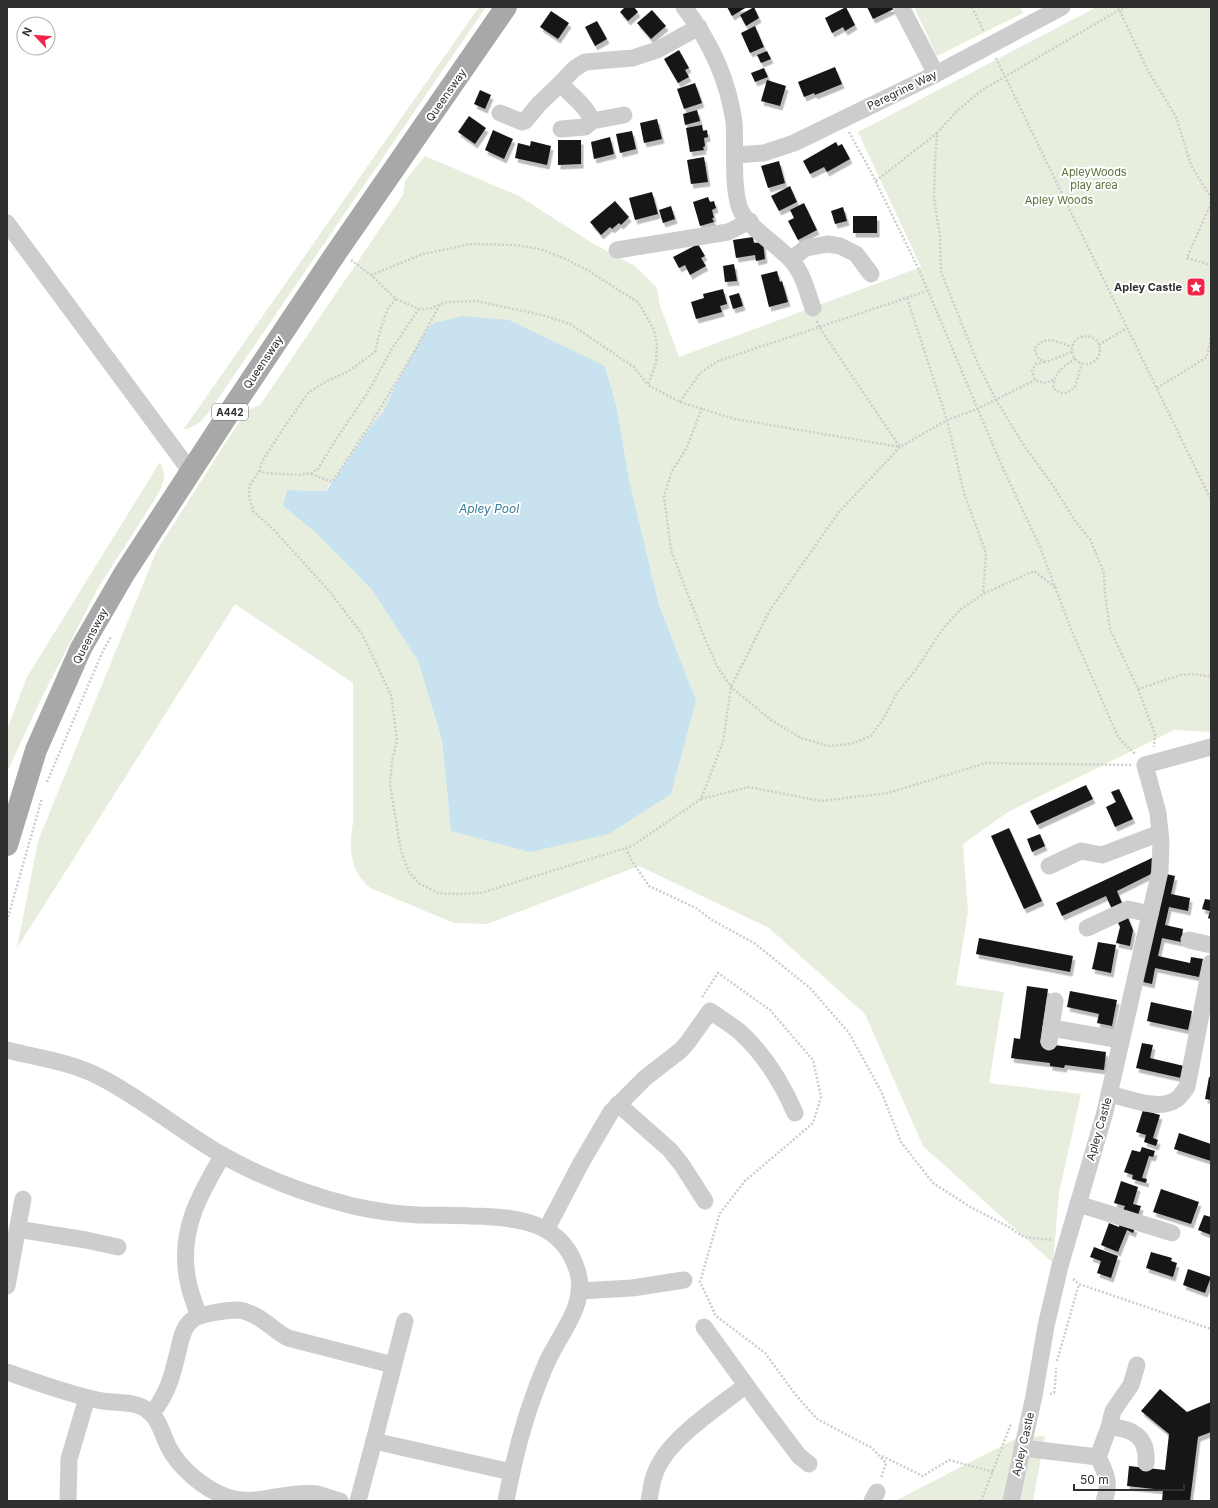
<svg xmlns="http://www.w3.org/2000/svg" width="1218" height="1508" font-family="Inter,sans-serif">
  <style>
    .green { fill: #e7eedd; fill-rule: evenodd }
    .water { fill: #c8e3ef }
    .building { fill: #171717; filter: url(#shadow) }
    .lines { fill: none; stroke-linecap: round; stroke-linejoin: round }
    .path { stroke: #cdcdcd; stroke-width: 2.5; stroke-dasharray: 2 2; stroke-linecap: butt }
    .minor { stroke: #cdcdcd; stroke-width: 17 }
    .major { stroke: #a8a8a8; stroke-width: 22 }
    .labels { text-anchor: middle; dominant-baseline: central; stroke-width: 4; stroke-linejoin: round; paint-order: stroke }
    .shield { fill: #fff; stroke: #6e6e6e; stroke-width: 1 }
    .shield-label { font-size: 10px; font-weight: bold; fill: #303030 }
    .street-label { font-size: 11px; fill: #303030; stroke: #fff }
    .park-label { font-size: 11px; fill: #577039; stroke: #fff }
    .poi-label { font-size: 11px; font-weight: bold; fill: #303030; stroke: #fff; text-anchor: end }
    .water-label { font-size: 12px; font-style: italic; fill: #367b99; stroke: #fff }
  </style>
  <defs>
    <filter id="shadow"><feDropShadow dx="2.5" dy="4.5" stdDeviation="0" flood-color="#0004"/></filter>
  </defs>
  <rect width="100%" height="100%" fill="#fff"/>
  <g class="green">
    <path d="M479 7H486L211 409C202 421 198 426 183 430Z"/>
    <polygon points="914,7 1020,7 1023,13 937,56"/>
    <path d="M1097 7H1211V732L1174 730 1008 812 963 844 968 912 956 985 1004 992 989 1083 1081 1094 1059 1193 1053 1263 923 1146 865 1014 769 928 639 866 487 924 454 923 370 888C349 869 349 849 353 823V683L235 604 17 948 38 841 157 550 246 411 260 405 403 195 405 181 425 156 519 196 592 243 635 266 657 288 660 306 679 357 921 267 858 132ZM427 328 605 366 617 408 629 479 659 605 696 700 451 831 442 740 418 661 372 590 315 532 283 506 287 490 325 491 370 427 383 412 400 376Z"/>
    <path d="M160 462C168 478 163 484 155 499L98 588 42 697 7 772V730L27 677Z"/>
    <polygon points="1045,1436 1033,1501 895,1501 1019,1437"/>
  </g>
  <polygon class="water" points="462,316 509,320 605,366 617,408 629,479 659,605 696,700 671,794 609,834 530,852 451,831 442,740 418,661 372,590 315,532 283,506 287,490 326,491 370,427 383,412 400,376 427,328 434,323"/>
  <g class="building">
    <polygon points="625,7 634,7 638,12 628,21 620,12"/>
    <polygon points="727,7 747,7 732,16"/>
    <polygon points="754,7 759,18 746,26 740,15"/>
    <polygon points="846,7 855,25 845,31 843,27 832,33 825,18"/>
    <polygon points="867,7 893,7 894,9 873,19"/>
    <polygon points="652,10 666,26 651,39 637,23"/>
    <polygon points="551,11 569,23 558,39 540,27"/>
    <polygon points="597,21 607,39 595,46 585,27"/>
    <polygon points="755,26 764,47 750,53 741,33"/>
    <polygon points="679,50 689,68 685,70 689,77 678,83 664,59"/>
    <polygon points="767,51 771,59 761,63 757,55"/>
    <polygon points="835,67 842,84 815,95 814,93 804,97 798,82"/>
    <polygon points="764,68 768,77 755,82 751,73"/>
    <polygon points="767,80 786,86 780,106 761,101"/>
    <polygon points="695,83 702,103 684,109 677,89"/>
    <polygon points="480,90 491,95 485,109 474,104"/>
    <polygon points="697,110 700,121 685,125 683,114"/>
    <polygon points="469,116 486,128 475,144 458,132"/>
    <polygon points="657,119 662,139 644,143 640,123"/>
    <polygon points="702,125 703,131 707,130 708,137 704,138 705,146 703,147 704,150 690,152 686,128"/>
    <polygon points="493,130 513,139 504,159 485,150"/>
    <polygon points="632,131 636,149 620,153 616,134"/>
    <polygon points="610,137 614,154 594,159 591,142"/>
    <polygon points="558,140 581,140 581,164 558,165"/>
    <polygon points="531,141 551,146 547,165 515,158 518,143 530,146"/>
    <polygon points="836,142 838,146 842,144 850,159 827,172 824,167 810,174 803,161"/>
    <polygon points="704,157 708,182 691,184 687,160"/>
    <polygon points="779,161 785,183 768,188 761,166"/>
    <polygon points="790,186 797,202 779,211 771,196"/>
    <polygon points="652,192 658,214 635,220 629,198"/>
    <polygon points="708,197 710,202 714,201 716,208 712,210 714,218 712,218 714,222 700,226 693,202"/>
    <polygon points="615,201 629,217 621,225 619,223 612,229 610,227 601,235 590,222"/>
    <polygon points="804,203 817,230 798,240 788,221 794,218 790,210"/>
    <polygon points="671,206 675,219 663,223 659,210"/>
    <polygon points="843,207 847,221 835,224 831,211"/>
    <rect x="853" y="216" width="24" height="17"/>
    <polygon points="753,237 754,243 763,242 765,259 756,261 755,255 736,258 733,240"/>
    <polygon points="698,244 705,256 701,258 706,266 690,275 685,265 679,268 673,257"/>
    <polygon points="734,264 737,281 725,282 723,266"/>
    <polygon points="777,271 780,282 782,281 788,302 769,307 761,275"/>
    <polygon points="723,289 727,304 720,306 722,312 696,319 691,302 704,298 703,294"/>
    <polygon points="739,293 743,306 733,309 729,296"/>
    <polygon points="1086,785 1093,799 1037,825 1030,811"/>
    <polygon points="1119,789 1133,819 1115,827 1106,807 1116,802 1111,792"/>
    <polygon points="1009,828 1042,901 1024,909 991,836"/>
    <polygon points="1040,834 1045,846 1032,852 1027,839"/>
    <polygon points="1152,858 1151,874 1117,891 1133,930 1130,946 1116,943 1120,927 1106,896 1062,916 1056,903"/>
    <polygon points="1162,873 1175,876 1171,894 1190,898 1188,911 1169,907 1165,925 1183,929 1181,942 1162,938 1158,956 1190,963 1191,957 1203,959 1199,977 1155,968 1152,984 1139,981"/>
    <polygon points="1205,899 1211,900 1211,919 1208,918 1210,911 1202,909"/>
    <polygon points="979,938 1073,956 1070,972 976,954"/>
    <polygon points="1098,942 1116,945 1111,973 1092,969"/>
    <polygon points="1027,986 1048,989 1040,1043 1106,1052 1104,1070 1065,1065 1064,1068 1050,1066 1050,1063 1011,1058 1014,1038 1020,1039"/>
    <polygon points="1070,991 1117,1000 1112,1026 1097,1023 1099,1014 1067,1007"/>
    <polygon points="1151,1002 1192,1011 1188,1030 1147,1021"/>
    <polygon points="1142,1043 1153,1045 1150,1058 1184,1066 1181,1078 1136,1068"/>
    <polygon points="1209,1077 1211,1077 1211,1100 1205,1099"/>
    <polygon points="1143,1110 1160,1115 1153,1138 1158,1140 1156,1146 1144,1142 1146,1135 1136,1132"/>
    <polygon points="1179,1133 1211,1144 1211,1161 1174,1149"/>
    <polygon points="1142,1147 1155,1151 1153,1157 1149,1156 1142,1178 1147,1179 1146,1183 1132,1179 1133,1175 1124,1172 1132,1150 1140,1152"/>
    <polygon points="1121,1181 1138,1187 1133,1204 1141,1206 1137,1218 1122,1213 1125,1206 1114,1203"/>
    <polygon points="1161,1189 1199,1202 1191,1224 1153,1212"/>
    <polygon points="1204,1215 1211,1217 1211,1235 1198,1230"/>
    <polygon points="1120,1222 1135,1228 1133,1233 1127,1230 1118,1252 1101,1245 1109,1223 1119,1227"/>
    <polygon points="1094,1247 1118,1256 1111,1278 1097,1273 1101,1261 1090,1257"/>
    <polygon points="1151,1252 1172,1258 1171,1261 1177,1263 1173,1277 1146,1268"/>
    <polygon points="1188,1269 1211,1277 1205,1293 1183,1285"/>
    <polygon points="1160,1389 1187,1412 1211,1402 1211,1432 1198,1437 1190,1501 1162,1501 1163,1490 1127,1486 1129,1466 1165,1470 1169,1434 1141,1411"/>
  </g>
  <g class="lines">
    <g class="path">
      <polyline points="972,7 984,32"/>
      <polyline points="1118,7 1147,69 1176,117 1191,165 1211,198"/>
      <polyline points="1127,7 1119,10 982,90 957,111 937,133 935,163 934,198 940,237 941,272 978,364 996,400 1023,444 1054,487 1075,521 1090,539 1104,573 1105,593 1110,629 1138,689 1155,734 1154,747"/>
      <polyline points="996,58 1211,500"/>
      <polyline points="849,132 871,172 920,272 1001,464 1040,547 1071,629 1118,737 1135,754"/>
      <polyline points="876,181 937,133"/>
      <polyline points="1211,203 1187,258 1211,265"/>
      <polyline points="351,260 371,275 396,299 419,309 430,309 440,304 448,302 476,301 542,315 570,324 634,367 648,385"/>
      <polyline points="371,275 423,254 471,244 515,245 540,249 566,259 589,271 639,303 654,330 657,344 656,363 648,385 680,402 735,419 900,447"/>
      <polyline points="907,298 947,420 964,493 986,553 983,594"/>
      <polyline points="396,299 388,308 380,331 375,352 349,371 327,381 309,392 285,426 263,460 259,471 250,485 249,496 253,511 274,530 330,592 362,634 391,695 397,740 392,761 390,785 401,851 409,872 420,884 438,893 455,894 481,893 632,846 701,799 723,742 731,687 770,610 839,512 900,447 947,420 977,409 1035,380"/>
      <polyline points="817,321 819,327 900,447"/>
      <circle cx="1086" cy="350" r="14"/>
      <polyline points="1099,345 1127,328"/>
      <path d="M1072 352 1046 362 1039 359 1034 349C1045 334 1057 342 1072 347"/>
      <path d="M1075 358C1063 368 1054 372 1053 388L1060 393H1067L1075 387 1082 363"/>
      <polyline points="1045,362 1036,364 1032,371 1035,380 1044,383 1054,380"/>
      <polyline points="1157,388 1207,357 1211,338"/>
      <polyline points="680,402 700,373 718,361 927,291"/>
      <polyline points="702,408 687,447 672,471 664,496 671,550 702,632 717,666 731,687 771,720 801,738 829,746 851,744 871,736 885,716 897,693 915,671 944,627 961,609 983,594 1034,571 1056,588"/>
      <polyline points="259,471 266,473 299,475 311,473 318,469 333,444 368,392 393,347 419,309"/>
      <path d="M311 474 332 482C371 425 408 366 440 304"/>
      <polyline points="1138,689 1180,675 1195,674 1211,677"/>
      <polyline points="47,782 102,653 111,636"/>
      <polyline points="701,799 749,787 821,801 888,793 986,763 1131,765"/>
      <polyline points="626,848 632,861 649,886 696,908 712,920 754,943 810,988 849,1033 881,1091 901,1142 933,1183 972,1208 1009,1227 1024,1237 1053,1240"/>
      <polyline points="7,921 42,798"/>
      <polyline points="702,997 718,973 770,1010 813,1060 821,1097 813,1123 745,1181 720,1213 700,1282 716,1316 765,1353 795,1394 817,1419 872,1448 886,1463 881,1478"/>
      <polyline points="1073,1279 1079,1284 1211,1329"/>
      <polyline points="1057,1361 1079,1284"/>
      <polyline points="1050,1394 1054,1393 1055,1385 1056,1368"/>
      <polyline points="882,1456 923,1476 949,1460 993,1472"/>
      <polyline points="981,1501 1011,1424"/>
    </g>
    <g class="minor">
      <path d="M684 7C710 41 728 79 734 122 736 146 731 194 742 213 754 232 775 243 790 259 803 272 807 292 813 308"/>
      <polyline points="901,7 936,74"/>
      <polyline points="560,84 574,69 585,62 633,58 657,50 699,27"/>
      <path d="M500 113 522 122 525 121 539 104 560 84C570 93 589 109 592 121"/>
      <polyline points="561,129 585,127 592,121 624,115"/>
      <polyline points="735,155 764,153 794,143 936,74 1062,7"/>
      <polyline points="7,223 191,472"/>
      <polyline points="617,250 728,232 750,221"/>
      <polyline points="791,259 806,248 828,244 840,246 856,254 871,274"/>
      <polyline points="1049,866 1081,851 1102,855 1160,833"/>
      <polyline points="1087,928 1128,909 1150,914"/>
      <polyline points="1189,940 1211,945"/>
      <polyline points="1051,1028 1121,1040"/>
      <polyline points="1049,1042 1055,1001"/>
      <path d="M7 1050C38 1058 72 1062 100 1077 143 1099 180 1131 222 1155 263 1178 308 1195 353 1206 375 1211 397 1214 419 1215 436 1215 454 1215 471 1216 517 1217 564 1221 578 1273 586 1302 564 1329 551 1354 544 1367 539 1381 534 1395 521 1430 513 1464 506 1501"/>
      <path d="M1109 1094C1128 1098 1160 1112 1177 1099 1181 1096 1184 1091 1187 1087L1211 963"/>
      <polyline points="618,1104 670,1150 682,1165 705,1201"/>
      <polyline points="1078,1204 1172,1233"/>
      <polyline points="17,1229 86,1240 118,1247"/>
      <path d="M546 1230 581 1163 611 1112 645 1078 681 1050 688 1042 710 1011C720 1018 730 1024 740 1032 764 1054 782 1083 795 1113"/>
      <polyline points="7,1286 23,1199"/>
      <polyline points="579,1291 632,1288 684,1280"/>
      <path d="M199 1316C195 1305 190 1293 188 1281 178 1232 199 1195 223 1155"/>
      <polyline points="704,1327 765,1411 799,1456 809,1464"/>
      <path d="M7 1372C35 1382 68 1394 97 1400 113 1404 134 1400 147 1410 159 1418 162 1434 168 1446 179 1468 204 1489 227 1497 249 1505 268 1497 290 1495 298 1494 309 1493 317 1494 325 1496 333 1499 340 1501"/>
      <path d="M152 1413C172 1389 174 1365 182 1336 184 1330 187 1324 192 1320 199 1314 227 1310 237 1310 241 1310 245 1311 249 1313 264 1318 274 1331 288 1338L393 1365"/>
      <path d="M1109 1427C1133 1428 1148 1437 1146 1463"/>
      <polyline points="374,1441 405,1321"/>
      <path d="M1022 1448 1098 1457C1106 1473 1111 1483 1104 1501"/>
      <polyline points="1098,1457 1109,1427 1113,1411 1131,1385 1137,1365"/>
      <polyline points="68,1501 69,1459 87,1398"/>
      <polyline points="358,1501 374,1441 511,1472"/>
      <path d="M649 1501C651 1488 653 1474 660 1463 676 1434 720 1406 746 1385"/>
      <polyline points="872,1501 877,1492"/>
      <polyline points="1011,1501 1034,1396 1046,1326 1060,1266 1105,1112 1160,871 1161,842 1158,813 1145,765 1211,747"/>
    </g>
    <polyline class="major" points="7,845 36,750 81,648 124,574 227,416 338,250 506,7"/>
  </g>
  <defs>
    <symbol id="sight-square" viewBox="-11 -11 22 22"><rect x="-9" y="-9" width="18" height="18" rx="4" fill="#f32546" stroke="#fff"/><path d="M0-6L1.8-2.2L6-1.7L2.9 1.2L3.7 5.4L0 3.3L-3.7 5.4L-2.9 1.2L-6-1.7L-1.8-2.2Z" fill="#fff"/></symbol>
  </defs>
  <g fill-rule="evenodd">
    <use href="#sight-square" x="1185" y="276" width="22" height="22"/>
  </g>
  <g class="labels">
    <rect class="shield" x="212" y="404" width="36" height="16" rx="3"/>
    <g class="shield-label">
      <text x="230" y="412">A442</text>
    </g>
    <g class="street-label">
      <text transform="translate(902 90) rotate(-26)">Peregrine Way</text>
      <text transform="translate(446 95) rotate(-55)">Queensway</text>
      <text transform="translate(263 362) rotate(-56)">Queensway</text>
      <text transform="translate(90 636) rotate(-62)">Queensway</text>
      <text transform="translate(1099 1129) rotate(-74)">Apley Castle</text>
      <text transform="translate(1023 1444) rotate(-77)">Apley Castle</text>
    </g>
    <g class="park-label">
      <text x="1094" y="172">ApleyWoods<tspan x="1094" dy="13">play area</tspan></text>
      <text x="1059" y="200">Apley Woods</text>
    </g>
    <g class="poi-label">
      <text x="1182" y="287">Apley Castle</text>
    </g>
    <g class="water-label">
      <text x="489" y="508">Apley Pool</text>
    </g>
  </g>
  <rect width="1218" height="1508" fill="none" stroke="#303030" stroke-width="16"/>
  <g transform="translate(36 36) rotate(296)"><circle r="19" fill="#ffffff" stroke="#acacac"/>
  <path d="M0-3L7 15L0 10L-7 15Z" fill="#f32546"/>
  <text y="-6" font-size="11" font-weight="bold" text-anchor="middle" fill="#303030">N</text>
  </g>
  <path d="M1074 1484v6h110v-6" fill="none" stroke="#303030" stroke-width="2"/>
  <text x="1080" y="1484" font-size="12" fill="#303030" stroke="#ffffff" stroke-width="3" paint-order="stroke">50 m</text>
</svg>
